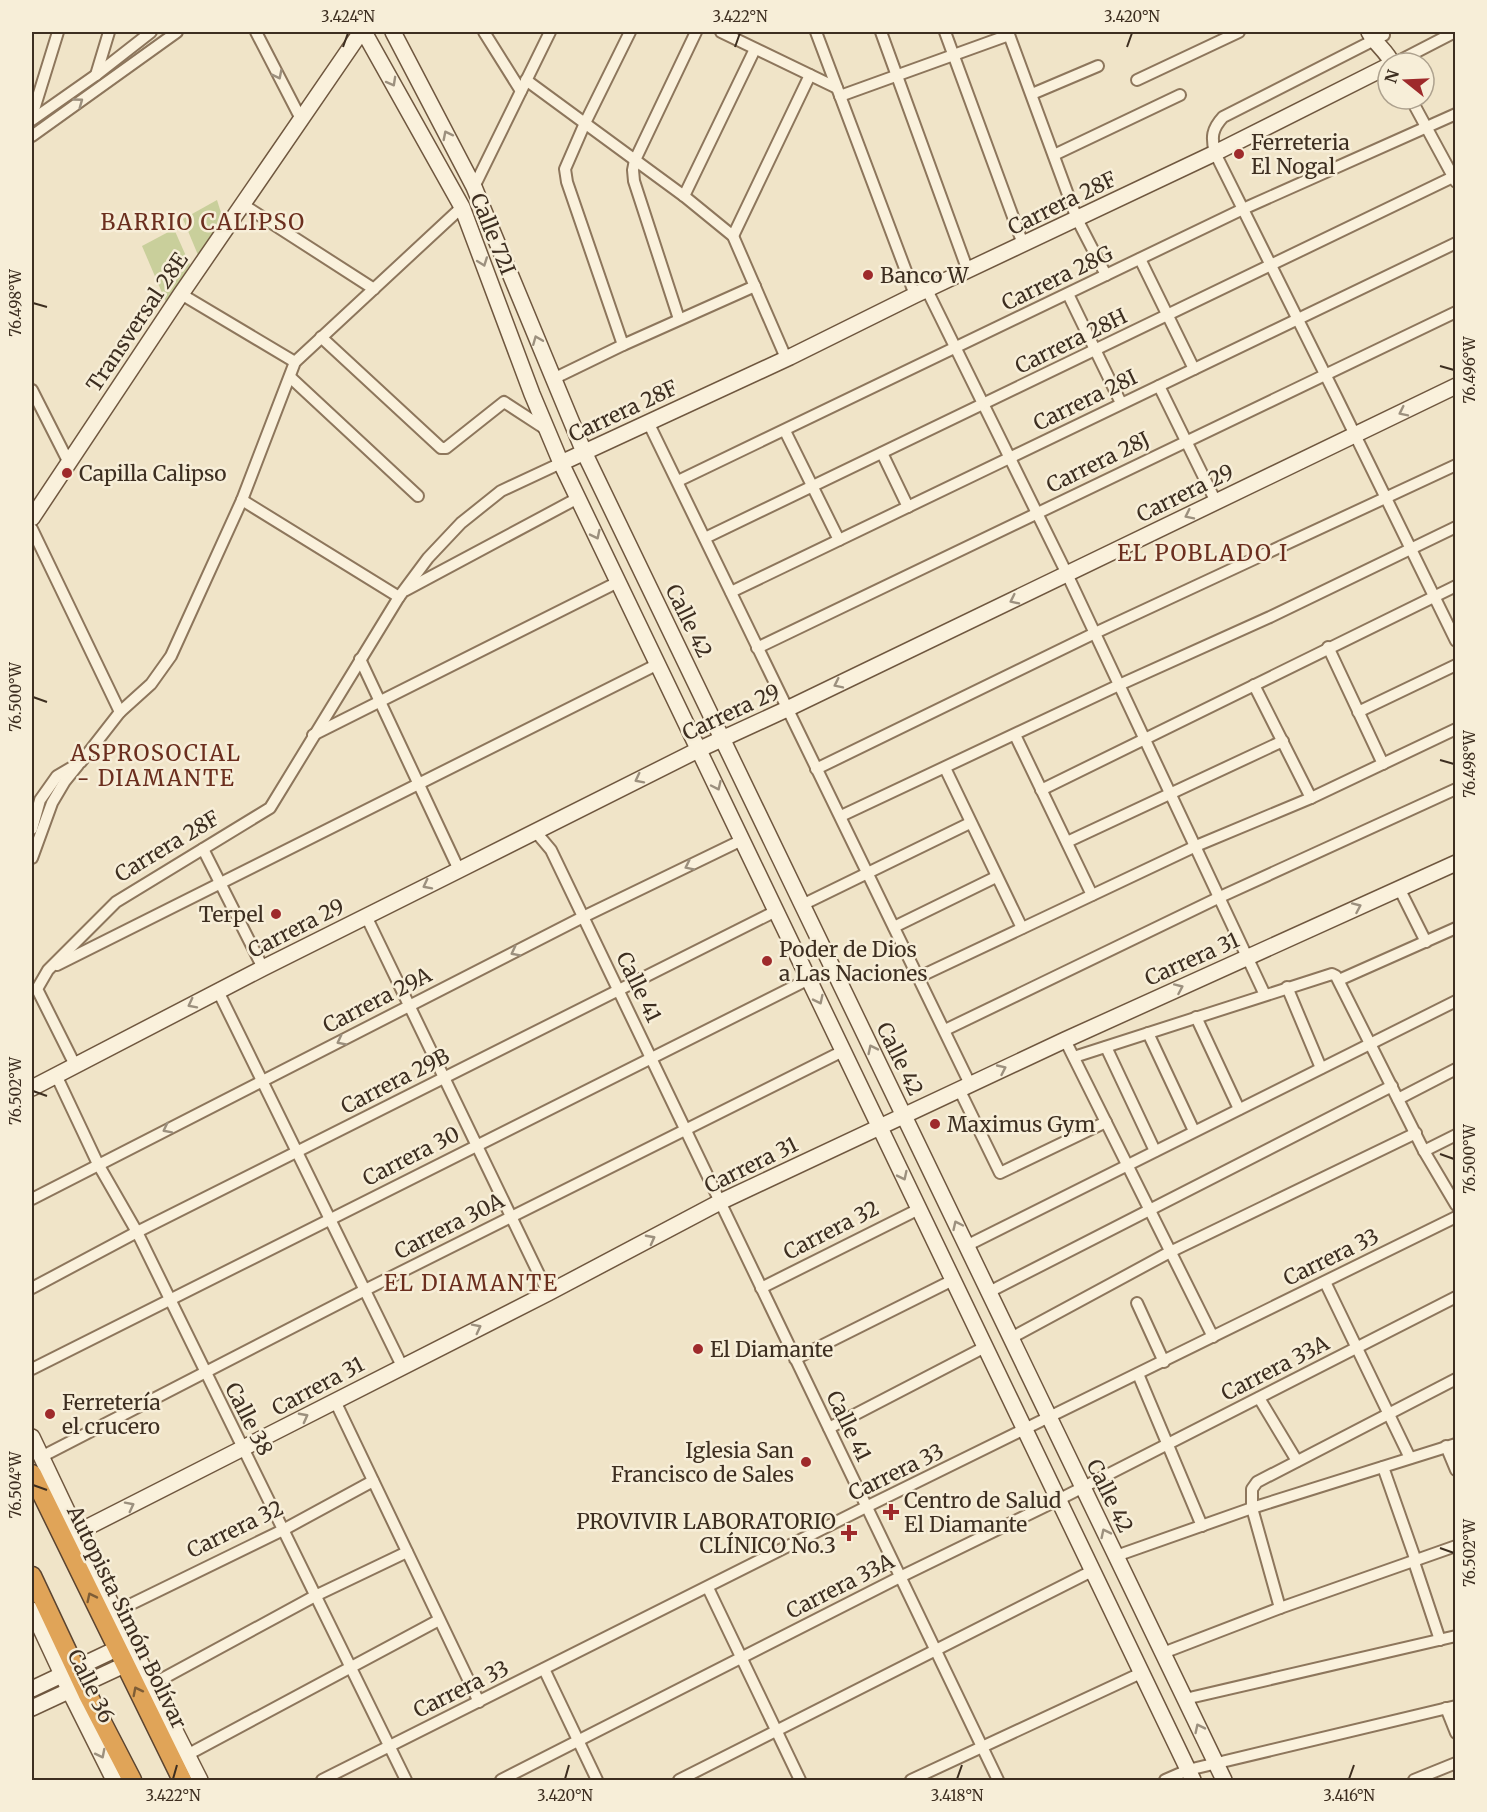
<svg xmlns="http://www.w3.org/2000/svg" width="1487" height="1812" font-family="Merriweather,serif">
  <style>
    .green { fill: #c9cf9b }
    .lines { fill: none; stroke-linecap: round; stroke-linejoin: round }
    .street-casing { stroke: #8d765c; stroke-width: 14 }
    .secondary-casing { stroke: #6f573f; stroke-width: 18 }
    .highway-casing { stroke: #5b4430; stroke-width: 21 }
    .street { stroke: #faf1dc; stroke-width: 10 }
    .secondary { stroke: #faf1dc; stroke-width: 15 }
    .highway { stroke: #e0a458; stroke-width: 18 }
    .oneway { stroke: #9c907e }
    .oneway2 { stroke: #7e5d36 }
    .ticks { fill: none; stroke: #3d2e20; stroke-width: 2 }
    .poi-dot { fill: #9e2a2b; stroke: #f7eed8; stroke-width: 2 }
    .labels { text-anchor: middle; dominant-baseline: central; stroke-width: 5; stroke-linejoin: round; paint-order: stroke }
    .poi-label { font-size: 21px; fill: #3d2e20; stroke: #f7eed8; text-anchor: start }
    .street-label { font-size: 21px; fill: #3d2e20; stroke: #f7eed8 }
    .neighbourhood-label { font-size: 22px; letter-spacing: 1.5px; fill: #6b2e1e; stroke: #f7eed8 }
    .neatline { fill: none; stroke: #3d2e20; stroke-width: 2 }
    .ticks-label { font-size: 15px; text-anchor: middle; fill: #3d2e20 }
  </style>
  <rect width="100%" height="100%" fill="#f0e4c8"/>
  <g class="green">
    <polygon points="217,200 223,219 198,255 183,219"/>
    <polygon points="174,229 190,265 166,302 142,246"/>
  </g>
  <g class="lines">
    <defs>
      <g id="street">
        <polyline points="256,32 301,119"/>
        <polyline points="484,32 521,91"/>
        <polyline points="721,32 837,88"/>
        <polyline points="816,32 915,295"/>
        <polyline points="881,32 968,271"/>
        <polyline points="945,32 1023,244"/>
        <polyline points="1008,32 1077,219 1106,275"/>
        <path d="M1384 35 1223 117C1212 129 1211 137 1215 153 1296 315 1377 478 1456 641"/>
        <polyline points="1395,63 1455,32"/>
        <polyline points="96,75 109,32"/>
        <polyline points="526,80 684,196 733,236 786,358"/>
        <polyline points="1137,80 1239,32"/>
        <polyline points="1032,94 1098,66"/>
        <polyline points="840,96 1009,35"/>
        <polyline points="1411,99 1456,182"/>
        <polyline points="32,116 58,32"/>
        <polyline points="32,120 96,75 151,32"/>
        <polyline points="32,136 177,32"/>
        <polyline points="1054,155 1180,95"/>
        <polyline points="474,187 550,32"/>
        <polyline points="684,196 755,49"/>
        <polyline points="242,204 374,289"/>
        <polyline points="733,236 810,75"/>
        <polyline points="1140,259 1194,369"/>
        <polyline points="927,290 1067,574 1265,995"/>
        <polyline points="181,294 295,362"/>
        <polyline points="1068,294 1121,403"/>
        <polyline points="679,319 634,181 633,170 635,160 696,32"/>
        <polyline points="321,337 441,448 446,448 504,402 547,430"/>
        <polyline points="623,345 567,182 565,169 585,123 630,32"/>
        <polyline points="290,377 418,496"/>
        <polyline points="553,379 623,345 755,286"/>
        <polyline points="1159,386 1216,502"/>
        <polyline points="32,390 69,463"/>
        <polyline points="648,422 970,1084"/>
        <polyline points="785,431 839,540"/>
        <polyline points="882,453 908,507"/>
        <polyline points="678,481 1243,209 1456,114"/>
        <polyline points="242,500 399,597"/>
        <polyline points="32,529 120,712"/>
        <polyline points="705,538 1453,177"/>
        <polyline points="406,590 578,498"/>
        <polyline points="731,592 1456,243"/>
        <polyline points="1328,647 1383,764"/>
        <polyline points="757,648 1456,312"/>
        <polyline points="360,659 459,870"/>
        <polyline points="1254,685 1311,798"/>
        <polyline points="1358,712 1456,665"/>
        <polyline points="313,735 618,582"/>
        <polyline points="1015,735 1092,895"/>
        <polyline points="945,768 1022,928"/>
        <polyline points="816,769 1095,633 1456,465"/>
        <polyline points="1041,790 1456,586"/>
        <polyline points="841,816 1119,685 1270,617 1456,527"/>
        <polyline points="32,829 40,800 57,776 81,762 120,712 151,684 171,656 242,500 295,362 462,207"/>
        <polyline points="535,831 551,850 998,1780"/>
        <polyline points="1067,842 1283,741"/>
        <polyline points="203,849 263,968"/>
        <polyline points="32,858 52,803 65,781 78,765"/>
        <polyline points="1399,888 1426,942"/>
        <polyline points="802,905 970,823"/>
        <polyline points="366,916 548,1293"/>
        <polyline points="894,927 996,877"/>
        <polyline points="57,965 658,664"/>
        <polyline points="919,977 1196,846 1311,798 1456,729"/>
        <polyline points="1339,980 1456,928"/>
        <polyline points="1287,987 1321,1068"/>
        <polyline points="218,991 402,1366"/>
        <polyline points="1196,1017 1239,1109"/>
        <polyline points="945,1030 1220,897 1456,789"/>
        <polyline points="1148,1033 1194,1131"/>
        <polyline points="1065,1040 1213,1337"/>
        <polyline points="1106,1047 1155,1151"/>
        <polyline points="1074,1057 1332,974 1336,976 1424,1151 1456,1205"/>
        <polyline points="75,1065 37,989 48,970 116,902 270,808 399,597 428,558 461,523 501,491 561,463"/>
        <polyline points="56,1075 98,1164 137,1232 406,1780"/>
        <polyline points="959,1089 1000,1173 1106,1122"/>
        <polyline points="1398,1099 1456,1069"/>
        <polyline points="1424,1151 1456,1135"/>
        <polyline points="32,1199 583,917 742,840"/>
        <polyline points="966,1246 1456,1001"/>
        <polyline points="1325,1282 1410,1458"/>
        <polyline points="32,1288 137,1232 776,911"/>
        <polyline points="761,1288 919,1209"/>
        <polyline points="989,1292 1392,1086"/>
        <polyline points="1137,1303 1164,1362"/>
        <polyline points="1011,1338 1170,1252 1416,1133"/>
        <polyline points="795,1359 953,1280"/>
        <polyline points="32,1369 809,979"/>
        <polyline points="1138,1374 1202,1526"/>
        <polyline points="1259,1398 1297,1461"/>
        <polyline points="335,1401 479,1702"/>
        <polyline points="829,1428 985,1347"/>
        <polyline points="1446,1446 1456,1470"/>
        <polyline points="41,1457 365,1290 843,1051"/>
        <polyline points="1383,1467 1416,1561"/>
        <polyline points="1116,1556 1252,1508 1456,1444"/>
        <polyline points="1414,1562 1440,1640"/>
        <polyline points="708,1588 800,1780"/>
        <polyline points="1280,1608 1252,1508 1252,1489 1257,1482 1456,1379"/>
        <polyline points="115,1612 283,1530 373,1481"/>
        <polyline points="1163,1653 1280,1608 1456,1546"/>
        <polyline points="544,1669 597,1780"/>
        <polyline points="151,1685 315,1596 407,1552"/>
        <polyline points="1185,1699 1456,1636"/>
        <polyline points="1446,1708 1456,1733"/>
        <polyline points="187,1755 439,1620"/>
        <polyline points="322,1780 866,1507 1456,1217"/>
        <polyline points="501,1780 900,1577 1058,1500 1456,1297"/>
        <polyline points="679,1780 1092,1571"/>
        <polyline points="911,1780 1141,1673"/>
        <polyline points="1165,1780 1188,1770 1456,1706"/>
        <polyline points="1414,1780 1456,1763"/>
      </g>
      <g id="secondary">
        <polyline points="364,32 462,207 532,394 561,463 1193,1780"/>
        <polyline points="393,32 474,187 584,452 1224,1780"/>
        <path d="M1369 32C1375 44 1386 50 1392 63"/>
        <polyline points="561,463 790,357 915,295 1215,153 1388,66"/>
        <polyline points="32,518 181,294 361,32"/>
        <polyline points="32,1088 263,968 459,870 700,749 787,709 1456,386"/>
        <polyline points="32,1437 115,1612 200,1780"/>
        <polyline points="78,1532 548,1293 720,1202 1065,1040 1456,863"/>
        <polyline points="32,1610 74,1700 114,1780"/>
        <polyline points="32,1689 127,1644"/>
        <polyline points="32,1708 135,1660"/>
      </g>
      <g id="highway">
        <polyline points="32,1474 182,1780"/>
        <polyline points="32,1576 87,1693 132,1780"/>
      </g>
    </defs>
    <use href="#street" class="street-casing"/>
    <use href="#secondary" class="secondary-casing"/>
    <use href="#highway" class="highway-casing"/>
    <use href="#street" class="street"/>
    <use href="#secondary" class="secondary"/>
    <use href="#highway" class="highway"/>
  </g>
  <defs><path id="oneway-chevron" d="M-2-3.5L2.5 0L-2 3.5" fill="none" stroke-width="1.6" stroke-linecap="round" stroke-linejoin="round" transform="scale(1.5)"/></defs>
  <g class="oneway">
    <use href="#oneway-chevron" transform="translate(278 75) rotate(63)"/>
    <use href="#oneway-chevron" transform="translate(392 82) rotate(61)"/>
    <use href="#oneway-chevron" transform="translate(79 102) rotate(-36)"/>
    <use href="#oneway-chevron" transform="translate(447 135) rotate(-117)"/>
    <use href="#oneway-chevron" transform="translate(483 262) rotate(70)"/>
    <use href="#oneway-chevron" transform="translate(537 340) rotate(-112)"/>
    <use href="#oneway-chevron" transform="translate(1403 412) rotate(154)"/>
    <use href="#oneway-chevron" transform="translate(1189 515) rotate(154)"/>
    <use href="#oneway-chevron" transform="translate(596 535) rotate(64)"/>
    <use href="#oneway-chevron" transform="translate(1014 600) rotate(154)"/>
    <use href="#oneway-chevron" transform="translate(838 684) rotate(154)"/>
    <use href="#oneway-chevron" transform="translate(639 779) rotate(153)"/>
    <use href="#oneway-chevron" transform="translate(717 786) rotate(65)"/>
    <use href="#oneway-chevron" transform="translate(689 866) rotate(154)"/>
    <use href="#oneway-chevron" transform="translate(427 885) rotate(153)"/>
    <use href="#oneway-chevron" transform="translate(1357 907) rotate(-24)"/>
    <use href="#oneway-chevron" transform="translate(515 952) rotate(153)"/>
    <use href="#oneway-chevron" transform="translate(1179 988) rotate(-24)"/>
    <use href="#oneway-chevron" transform="translate(819 1000) rotate(64)"/>
    <use href="#oneway-chevron" transform="translate(192 1004) rotate(153)"/>
    <use href="#oneway-chevron" transform="translate(341 1041) rotate(153)"/>
    <use href="#oneway-chevron" transform="translate(872 1049) rotate(-116)"/>
    <use href="#oneway-chevron" transform="translate(1002 1069) rotate(-25)"/>
    <use href="#oneway-chevron" transform="translate(167 1129) rotate(153)"/>
    <use href="#oneway-chevron" transform="translate(903 1176) rotate(64)"/>
    <use href="#oneway-chevron" transform="translate(957 1225) rotate(-115)"/>
    <use href="#oneway-chevron" transform="translate(651 1239) rotate(-28)"/>
    <use href="#oneway-chevron" transform="translate(477 1328) rotate(-27)"/>
    <use href="#oneway-chevron" transform="translate(304 1417) rotate(-28)"/>
    <use href="#oneway-chevron" transform="translate(130 1506) rotate(-27)"/>
    <use href="#oneway-chevron" transform="translate(1105 1533) rotate(-116)"/>
    <use href="#oneway-chevron" transform="translate(1199 1728) rotate(-116)"/>
    <use href="#oneway-chevron" transform="translate(101 1754) rotate(63)"/>
  </g>
  <g class="oneway2">
    <use href="#oneway-chevron" transform="translate(91 1597) rotate(-116)"/>
    <use href="#oneway-chevron" transform="translate(137 1691) rotate(-117)"/>
  </g>
  <path class="ticks" d="M343 47 348 33M735 47 740 33M1127 47 1132 33M33 303 47 307M1440 366 1454 370M33 697 47 702M1440 760 1454 764M33 1091 47 1096M1440 1154 1454 1159M33 1485 47 1490M1440 1548 1454 1553M173 1779 177 1765M565 1779 569 1765M957 1779 962 1765M1349 1779 1354 1765"/>
  <g class="poi-dot">
    <circle cx="1239" cy="154" r="6"/>
    <circle cx="868" cy="275" r="6"/>
    <circle cx="67" cy="473" r="6"/>
    <circle cx="276" cy="914" r="6"/>
    <circle cx="767" cy="961" r="6"/>
    <circle cx="935" cy="1124" r="6"/>
    <circle cx="698" cy="1349" r="6"/>
    <circle cx="50" cy="1414" r="6"/>
    <circle cx="806" cy="1462" r="6"/>
    <path d="M888 1503h6v6h6v6h-6v6h-6v-6h-6v-6h6z"/>
    <path d="M846 1524h6v6h6v6h-6v6h-6v-6h-6v-6h6z"/>
  </g>
  <g class="labels">
    <g class="poi-label">
      <text x="1251" y="142">Ferreteria<tspan x="1251" dy="24">El Nogal</tspan></text>
      <text x="880" y="275">Banco W</text>
      <text x="79" y="473">Capilla Calipso</text>
      <text x="264" y="914" text-anchor="end">Terpel</text>
      <text x="779" y="949">Poder de Dios<tspan x="779" dy="24">a Las Naciones</tspan></text>
      <text x="947" y="1124">Maximus Gym</text>
      <text x="710" y="1349">El Diamante</text>
      <text x="62" y="1402">Ferretería<tspan x="62" dy="24">el crucero</tspan></text>
      <text x="794" y="1450" text-anchor="end">Iglesia San<tspan x="794" dy="24">Francisco de Sales</tspan></text>
      <text x="904" y="1500">Centro de Salud<tspan x="904" dy="24">El Diamante</tspan></text>
      <text x="836" y="1521" text-anchor="end">PROVIVIR LABORATORIO<tspan x="836" dy="24">CLÍNICO No.3</tspan></text>
    </g>
    <g class="street-label">
      <text transform="translate(1062 203) rotate(-26)">Carrera 28F</text>
      <text transform="translate(493 234) rotate(68)">Calle 72I</text>
      <text transform="translate(1057 278) rotate(-26)">Carrera 28G</text>
      <text transform="translate(137 322) rotate(-56)">Transversal 28E</text>
      <text transform="translate(1071 341) rotate(-26)">Carrera 28H</text>
      <text transform="translate(1085 400) rotate(-26)">Carrera 28I</text>
      <text transform="translate(623 411) rotate(-25)">Carrera 28F</text>
      <text transform="translate(1098 462) rotate(-26)">Carrera 28J</text>
      <text transform="translate(1185 493) rotate(-26)">Carrera 29</text>
      <text transform="translate(689 621) rotate(64)">Calle 42</text>
      <text transform="translate(731 712) rotate(-25)">Carrera 29</text>
      <text transform="translate(167 846) rotate(-31)">Carrera 28F</text>
      <text transform="translate(296 928) rotate(-27)">Carrera 29</text>
      <text transform="translate(1192 959) rotate(-24)">Carrera 31</text>
      <text transform="translate(639 987) rotate(64)">Calle 41</text>
      <text transform="translate(377 1000) rotate(-27)">Carrera 29A</text>
      <text transform="translate(900 1059) rotate(64)">Calle 42</text>
      <text transform="translate(395 1081) rotate(-27)">Carrera 29B</text>
      <text transform="translate(411 1156) rotate(-27)">Carrera 30</text>
      <text transform="translate(751 1165) rotate(-26)">Carrera 31</text>
      <text transform="translate(449 1226) rotate(-27)">Carrera 30A</text>
      <text transform="translate(831 1230) rotate(-27)">Carrera 32</text>
      <text transform="translate(1331 1257) rotate(-26)">Carrera 33</text>
      <text transform="translate(1275 1368) rotate(-27)">Carrera 33A</text>
      <text transform="translate(318 1386) rotate(-28)">Carrera 31</text>
      <text transform="translate(249 1419) rotate(63)">Calle 38</text>
      <text transform="translate(849 1426) rotate(64)">Calle 41</text>
      <text transform="translate(896 1472) rotate(-26)">Carrera 33</text>
      <text transform="translate(1110 1496) rotate(64)">Calle 42</text>
      <text transform="translate(235 1529) rotate(-26)">Carrera 32</text>
      <text transform="translate(840 1586) rotate(-27)">Carrera 33A</text>
      <text transform="translate(127 1617) rotate(64)">Autopista Simón Bolívar</text>
      <text transform="translate(91 1686) rotate(64)">Calle 36</text>
      <text transform="translate(461 1689) rotate(-26)">Carrera 33</text>
    </g>
    <g class="neighbourhood-label">
      <text x="203" y="222">BARRIO CALIPSO</text>
      <text x="1203" y="553">EL POBLADO I</text>
      <text x="156" y="753">ASPROSOCIAL<tspan x="156" dy="25">- DIAMANTE</tspan></text>
      <text x="471" y="1283">EL DIAMANTE</text>
    </g>
  </g>
  <rect width="1487" height="1812" fill="none" stroke="#f7eed8" stroke-width="66"/>
  <g transform="translate(1406 81) rotate(288)"><circle r="28" fill="#f7eed8" stroke="#ada18e" stroke-width="1.5"/>
  <path d="M0-4.5L10 22L0 15L-10 22Z" fill="#9e2a2b"/>
  <text y="-9" font-size="16" font-weight="bold" text-anchor="middle" fill="#3d2e20">N</text>
  </g>
  <rect x="33" y="33" width="1421" height="1746" class="neatline"/>
  <g class="ticks-label">
    <text x="348" y="22">3.424°N</text>
    <text x="740" y="22">3.422°N</text>
    <text x="1132" y="22">3.420°N</text>
    <text transform="translate(16 303) rotate(-90)" y="5">76.498°W</text>
    <text transform="translate(1470 370) rotate(-90)" y="5">76.496°W</text>
    <text transform="translate(16 697) rotate(-90)" y="5">76.500°W</text>
    <text transform="translate(1470 764) rotate(-90)" y="5">76.498°W</text>
    <text transform="translate(16 1091) rotate(-90)" y="5">76.502°W</text>
    <text transform="translate(1470 1159) rotate(-90)" y="5">76.500°W</text>
    <text transform="translate(16 1485) rotate(-90)" y="5">76.504°W</text>
    <text transform="translate(1470 1553) rotate(-90)" y="5">76.502°W</text>
    <text x="173" y="1801">3.422°N</text>
    <text x="565" y="1801">3.420°N</text>
    <text x="957" y="1801">3.418°N</text>
    <text x="1349" y="1801">3.416°N</text>
  </g>
</svg>
